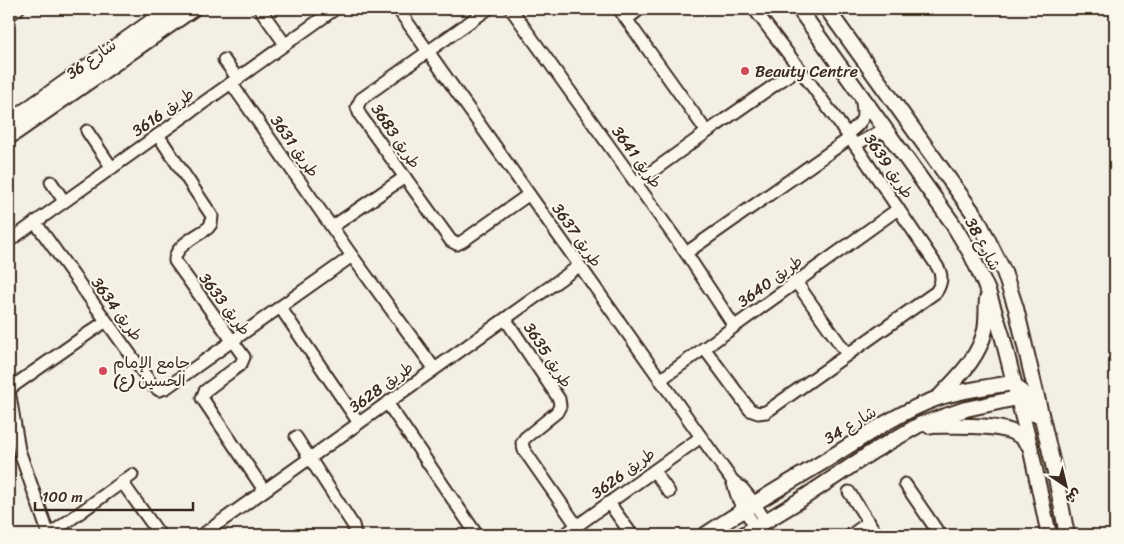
<svg xmlns="http://www.w3.org/2000/svg" width="1124" height="544" font-family="Sriracha,'Playpen Sans Arabic',sans-serif">
  <style>
    .lines { fill: none; stroke-linecap: round; stroke-linejoin: round }
    .minor-casing { stroke: #3b2a1e; stroke-width: 15 }
    .tertiary-casing { stroke: #3b2a1e; stroke-width: 18 }
    .minor { stroke: #fbf7ec; stroke-width: 11 }
    .tertiary { stroke: #fbf7ec; stroke-width: 14 }
    .poi-dot { fill: #d1495b; stroke: #fbf7ec; stroke-width: 2 }
    .labels { text-anchor: middle; dominant-baseline: central; stroke-width: 4; stroke-linejoin: round; paint-order: stroke }
    .street-label { font-size: 16px; fill: #3b2a1e; stroke: #fbf7ec }
    .poi-label { font-size: 16px; fill: #3b2a1e; stroke: #fbf7ec; text-anchor: start }
  </style>
  <rect width="100%" height="100%" fill="#f3efe4"/>
  <filter id="ink" filterUnits="userSpaceOnUse"><feTurbulence type="fractalNoise" baseFrequency=".02" numOctaves="2"/><feDisplacementMap in="SourceGraphic" scale="10" xChannelSelector="R" yChannelSelector="G"/><feConvolveMatrix kernelMatrix="1 2 1 2 8 2 1 2 1" color-interpolation-filters="sRGB"/></filter>
  <g filter="url(#ink)">
    <g class="lines">
      <defs>
        <g id="minor">
          <polyline points="260,9 285,44"/>
          <polyline points="398,9 701,437 732,480 742,488 755,504 766,522"/>
          <polyline points="488,9 361,99 357,107 360,115 451,241 457,244 463,241 528,195"/>
          <polyline points="511,9 686,253 734,326"/>
          <polyline points="619,9 707,132 636,183"/>
          <polyline points="754,9 799,68"/>
          <polyline points="9,15 18,9"/>
          <polyline points="627,19 640,9"/>
          <polyline points="224,60 238,79"/>
          <polyline points="231,83 352,256 434,368"/>
          <polyline points="87,131 112,168"/>
          <path d="M847 134C865 121 865 118 861 97"/>
          <path d="M158 135 212 216 211 224 208 228C197 236 174 246 175 261L244 357 241 364 205 391 202 398 264 490"/>
          <polyline points="855,145 877,133 890,134"/>
          <polyline points="51,182 64,201"/>
          <polyline points="35,222 153,386 159,390 166,388 352,256"/>
          <polyline points="332,227 405,177"/>
          <polyline points="9,241 335,9"/>
          <polyline points="686,253 850,138"/>
          <polyline points="796,282 847,354"/>
          <polyline points="280,307 359,423"/>
          <polyline points="506,320 559,399 560,406 557,412 525,438 522,443 524,450 577,526"/>
          <path d="M704 348 750 410 758 413 766 412 936 292C942 283 943 275 937 266L855 145 799 68 707 132"/>
          <polyline points="660,380 898,209"/>
          <polyline points="9,389 106,321"/>
          <polyline points="9,390 19,450 49,535"/>
          <polyline points="388,404 477,535"/>
          <polyline points="296,437 353,525 355,533 353,535"/>
          <polyline points="654,471 669,492"/>
          <polyline points="732,480 738,499 756,528"/>
          <polyline points="122,482 160,535"/>
          <polyline points="905,484 940,535"/>
          <polyline points="849,492 877,535"/>
          <polyline points="609,503 632,535"/>
          <polyline points="49,535 132,475"/>
          <polyline points="202,535 579,266"/>
          <polyline points="564,535 701,437"/>
          <polyline points="851,535 869,522"/>
        </g>
        <g id="tertiary">
          <polyline points="799,9 951,221 971,254 988,291 1002,335 1030,446 1049,535"/>
          <polyline points="827,9 977,218 1004,272 1016,308 1055,473 1067,535"/>
          <polyline points="9,122 169,9"/>
          <polyline points="9,137 193,9"/>
          <path d="M939 397C958 377 979 358 985 330 987 320 986 309 987 299"/>
          <path d="M929 426C951 426 1001 423 1018 435 1022 437 1026 442 1030 446"/>
          <path d="M705 535C745 508 787 484 828 459 863 437 899 412 938 398 963 390 988 387 1013 383L1028 399 1034 414"/>
          <polyline points="743,535 797,502 872,452 919,425 966,409 1017,398 1023,394"/>
        </g>
      </defs>
      <use href="#minor" class="minor-casing"/>
      <use href="#tertiary" class="tertiary-casing"/>
      <use href="#minor" class="minor"/>
      <use href="#tertiary" class="tertiary"/>
    </g>
  </g>
  <g class="poi-dot">
    <circle cx="745" cy="71" r="5"/>
    <circle cx="103" cy="371" r="5"/>
  </g>
  <g class="labels">
    <g class="street-label">
      <text transform="translate(91 59) rotate(-35)">شارع 36</text>
      <text transform="translate(163 112) rotate(-35)">طريق 3616</text>
      <text transform="translate(396 136) rotate(56)">طريق 3683</text>
      <text transform="translate(295 146) rotate(55)">طريق 3631</text>
      <text transform="translate(637 157) rotate(54)">طريق 3641</text>
      <text transform="translate(889 166) rotate(56)">طريق 3639</text>
      <text transform="translate(577 235) rotate(55)">طريق 3637</text>
      <text transform="translate(983 244) rotate(62)">شارع 38</text>
      <text transform="translate(770 281) rotate(-36)">طريق 3640</text>
      <text transform="translate(225 304) rotate(53)">طريق 3633</text>
      <text transform="translate(117 309) rotate(54)">طريق 3634</text>
      <text transform="translate(548 355) rotate(57)">طريق 3635</text>
      <text transform="translate(381 387) rotate(-36)">طريق 3628</text>
      <text transform="translate(850 425) rotate(-31)">شارع 34</text>
      <text transform="translate(623 473) rotate(-36)">طريق 3626</text>
    </g>
    <g class="poi-label">
      <text x="755" y="71">Beauty Centre</text>
      <text x="113" y="362">جامع الإمام<tspan x="113" dy="18">الحسين (ع)</tspan></text>
    </g>
  </g>
  <rect width="1124" height="544" fill="none" stroke="#fbf7ec" stroke-width="30"/>
  <rect x="15" y="15" width="1094" height="514" fill="none" stroke="#3b2a1e" stroke-width="2" filter="url(#ink)"/>
  <g transform="translate(1066 486) rotate(145)" stroke="#fbf7ec" stroke-width="4" paint-order="stroke">
  <path d="M0-4L9 19L0 12L-9 19Z" fill="#3b2a1e"/>
  <text y="-8" font-size="14" font-weight="bold" text-anchor="middle" fill="#3b2a1e">ش</text>
  </g>
  <path d="M35 502v8h158v-8" fill="none" stroke="#3b2a1e" stroke-width="2.5"/>
  <text x="42" y="502" font-size="15" fill="#3b2a1e" stroke="#fbf7ec" stroke-width="4" paint-order="stroke">100 m</text>
</svg>
